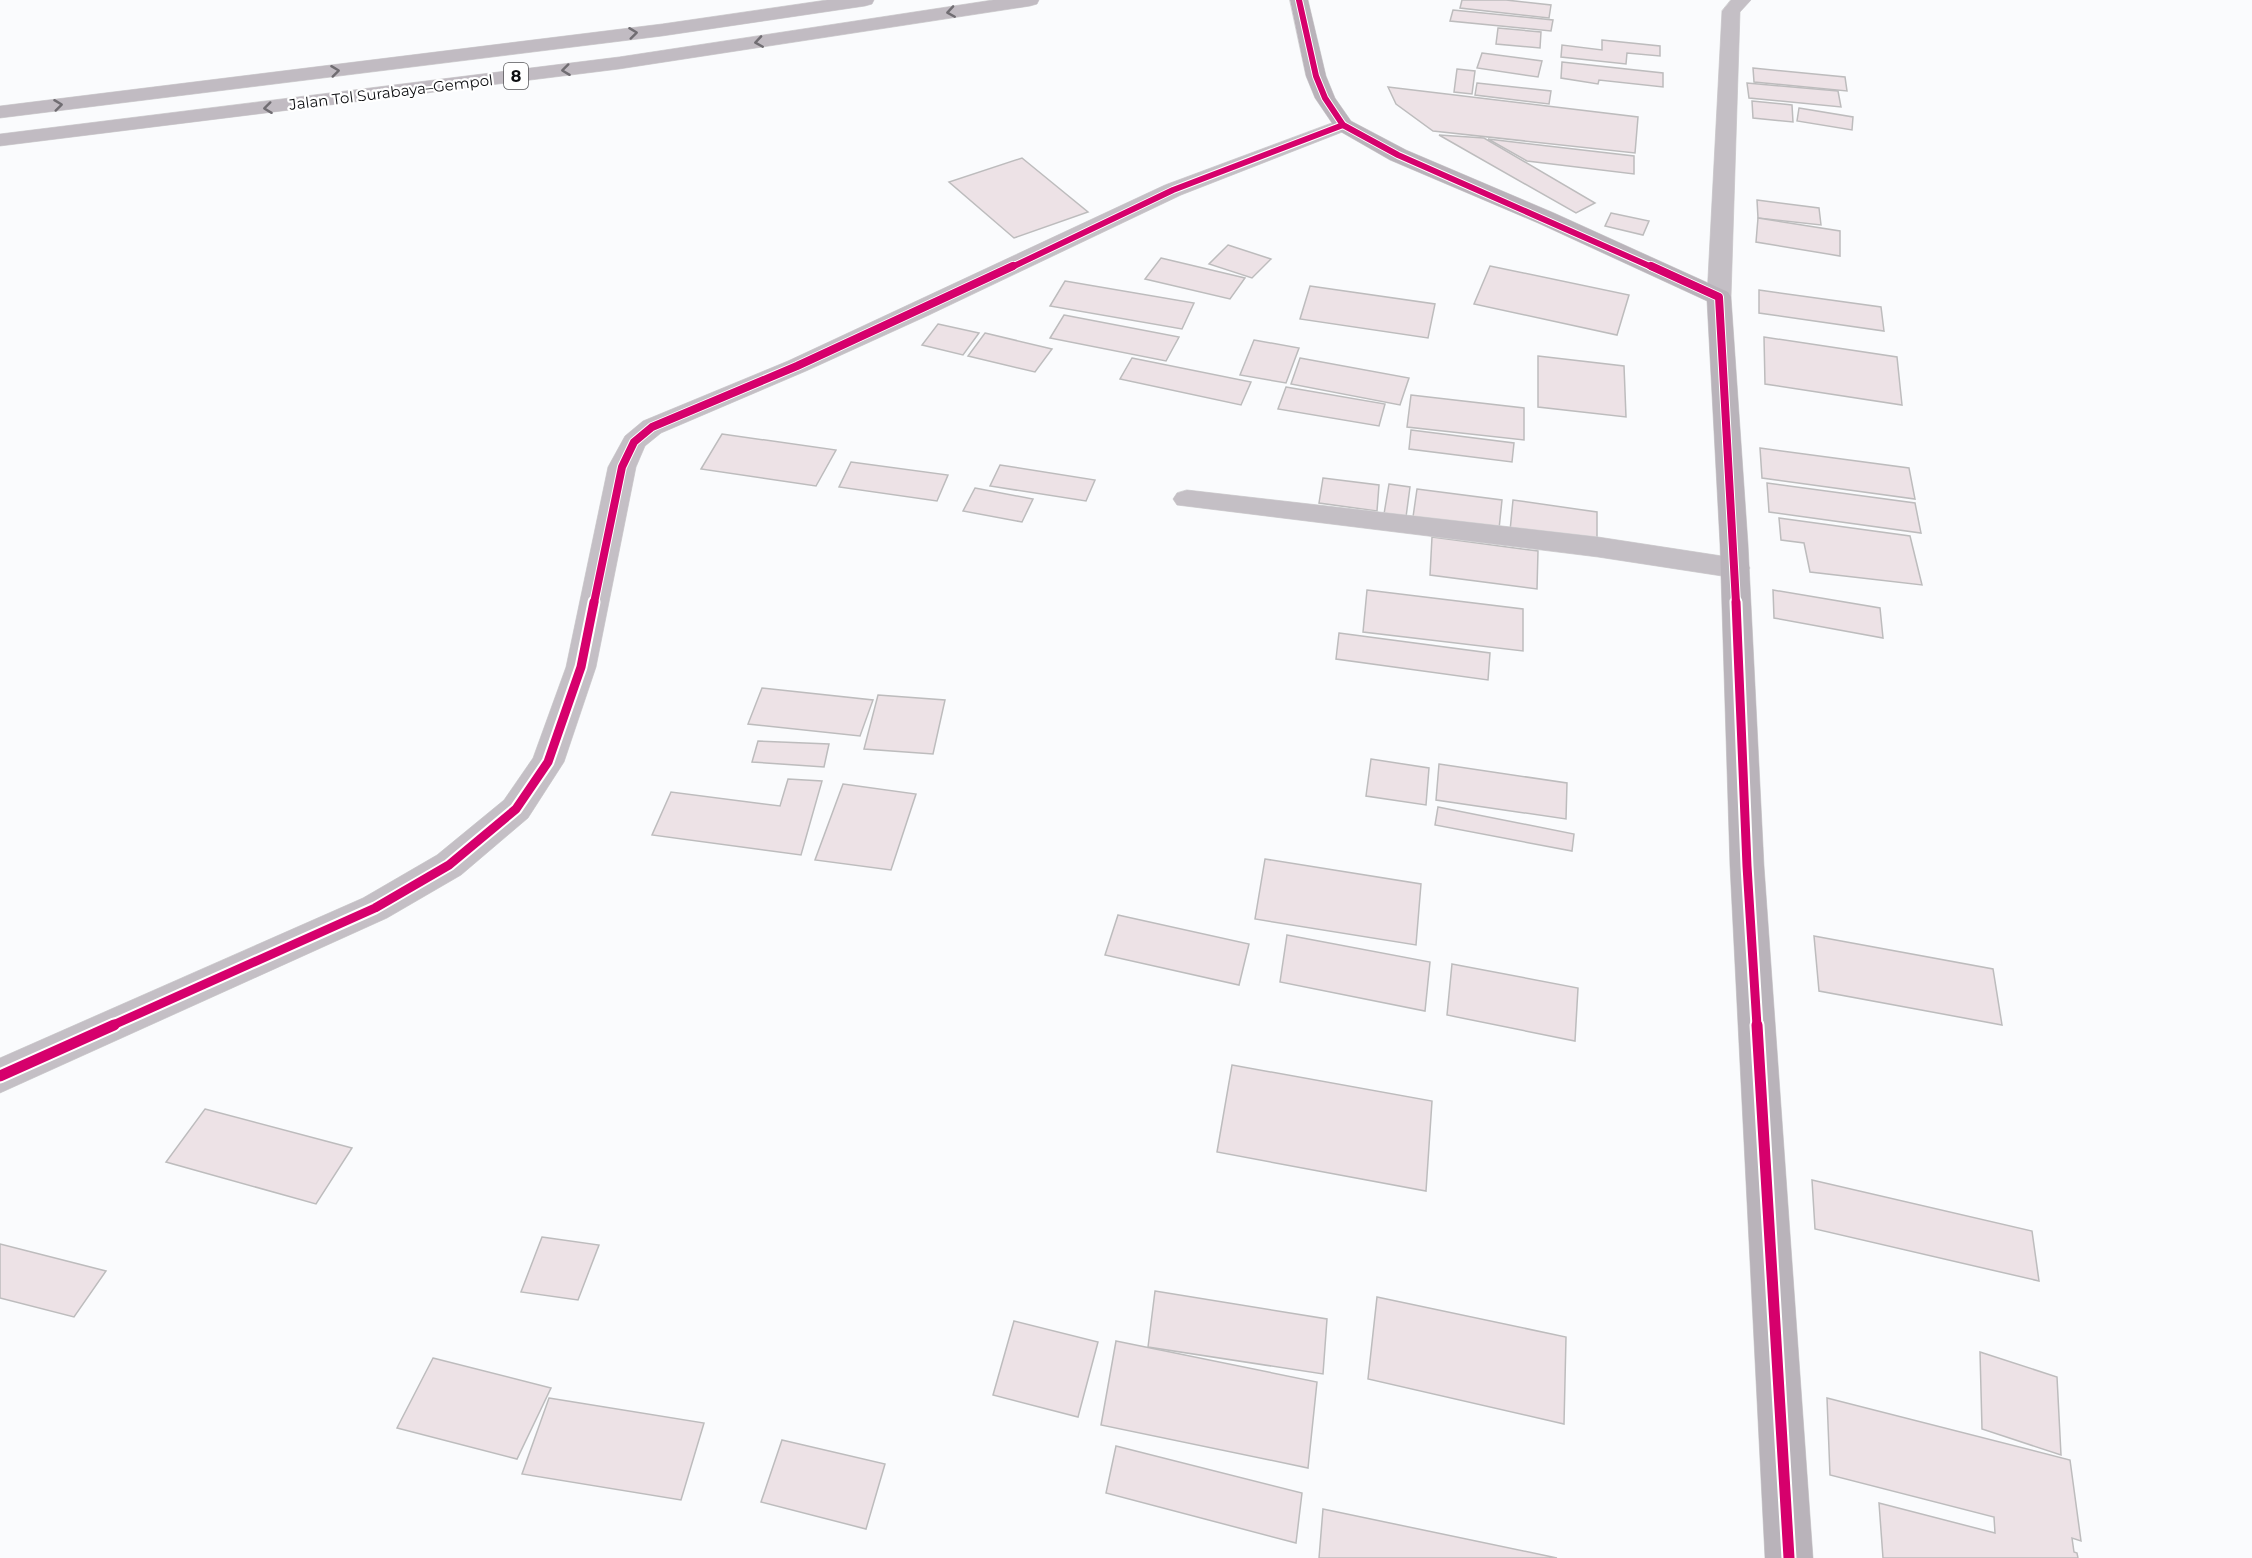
<svg xmlns="http://www.w3.org/2000/svg" width="2252" height="1558" font-family="Montserrat,sans-serif">
  <style>
    .building { fill: #ede2e6; stroke: #bdbcbd; stroke-width: 1.5 }
    .lines { fill: none; stroke-linecap: round; stroke-linejoin: round }
    .street-casing { stroke: #d5d5d6; stroke-width: 1 }
    .secondary-casing { stroke: #d5d5d6; stroke-width: 1 }
    .highway-casing { stroke: #d5d5d6; stroke-width: 1 }
    .street { fill: #c4bfc5; fill-rule: evenodd }
    .secondary { fill: #b9b3ba; fill-rule: evenodd }
    .highway { fill: #c1bbc2; fill-rule: evenodd }
    .cycleway-far3-casing { stroke: #fff; stroke-width: 8 }
    .cycleway-far2-casing { stroke: #fff; stroke-width: 10 }
    .cycleway-far1-casing { stroke: #fff; stroke-width: 13 }
    .cycleway-casing { stroke: #fff; stroke-width: 15 }
    .cycleway-far3 { stroke: #d6006c; stroke-width: 6 }
    .cycleway-far2 { stroke: #d6006c; stroke-width: 8 }
    .cycleway-far1 { stroke: #d6006c; stroke-width: 9 }
    .cycleway { stroke: #d6006c; stroke-width: 11 }
    .oneway { stroke: #706d72 }
    .labels { text-anchor: middle; dominant-baseline: central; stroke-width: 4.5; stroke-linejoin: round; paint-order: stroke }
    .far-street-label { font-size: 15px; fill: #0d0e11; stroke: #fff }
    .shield { fill: #fff; stroke: #565658; stroke-width: 1.5 }
    .shield-label { font-size: 16px; font-weight: bold; fill: #0d0e11 }
  </style>
  <rect width="100%" height="100%" fill="#fafbfd"/>
  <g class="building">
    <polygon points="1462,0 1506,0 1551,5 1549,18 1460,8"/>
    <polygon points="1453,10 1553,20 1551,31 1450,21"/>
    <polygon points="1498,28 1541,32 1540,48 1496,44"/>
    <polygon points="1602,40 1660,46 1660,56 1627,53 1626,64 1561,57 1562,45 1602,50"/>
    <polygon points="1482,53 1542,61 1538,77 1477,68"/>
    <polygon points="1562,62 1663,73 1663,87 1599,80 1598,84 1561,78"/>
    <polygon points="1753,68 1845,77 1847,91 1754,82"/>
    <polygon points="1457,69 1475,71 1472,94 1454,92"/>
    <polygon points="1477,83 1551,91 1549,104 1475,95"/>
    <polygon points="1747,83 1838,91 1841,107 1749,98"/>
    <polygon points="1388,87 1638,117 1635,153 1433,131 1396,104"/>
    <polygon points="1752,101 1792,105 1793,122 1753,118"/>
    <polygon points="1799,108 1853,117 1852,130 1797,121"/>
    <polygon points="1439,135 1484,138 1595,203 1576,213"/>
    <polygon points="1488,139 1634,156 1634,174 1527,161"/>
    <polygon points="1022,158 1088,212 1014,238 949,182"/>
    <polygon points="1757,200 1819,208 1821,225 1758,218"/>
    <polygon points="1611,213 1649,221 1643,235 1605,226"/>
    <polygon points="1758,218 1840,231 1840,256 1756,242"/>
    <polygon points="1228,245 1271,259 1252,278 1209,264"/>
    <polygon points="1161,258 1245,278 1230,299 1145,279"/>
    <polygon points="1490,266 1629,295 1617,335 1474,304"/>
    <polygon points="1065,281 1194,303 1182,329 1050,306"/>
    <polygon points="1310,286 1435,304 1428,338 1300,319"/>
    <polygon points="1759,290 1881,307 1884,331 1759,313"/>
    <polygon points="1064,315 1179,337 1166,361 1050,338"/>
    <polygon points="938,324 979,333 963,355 922,345"/>
    <polygon points="985,333 1052,349 1035,372 968,356"/>
    <polygon points="1764,337 1897,357 1902,405 1765,384"/>
    <polygon points="1254,340 1299,348 1286,383 1240,375"/>
    <polygon points="1538,356 1624,366 1626,417 1538,407"/>
    <polygon points="1132,358 1251,382 1241,405 1120,379"/>
    <polygon points="1300,358 1409,378 1400,405 1291,384"/>
    <polygon points="1286,387 1385,404 1379,426 1278,409"/>
    <polygon points="1411,395 1524,408 1524,440 1407,427"/>
    <polygon points="1411,430 1514,443 1512,462 1409,449"/>
    <polygon points="722,434 836,450 816,486 701,469"/>
    <polygon points="1760,448 1909,468 1915,499 1762,478"/>
    <polygon points="851,462 948,475 937,501 839,487"/>
    <polygon points="1000,465 1095,480 1086,501 990,486"/>
    <polygon points="1323,478 1379,485 1377,511 1319,503"/>
    <polygon points="1767,483 1915,503 1921,533 1769,512"/>
    <polygon points="1389,484 1410,487 1406,517 1384,514"/>
    <polygon points="975,488 1033,499 1022,522 963,511"/>
    <polygon points="1417,489 1502,500 1499,529 1413,517"/>
    <polygon points="1513,500 1597,512 1597,543 1510,531"/>
    <polygon points="1779,518 1910,536 1922,585 1810,572 1804,543 1781,540"/>
    <polygon points="1432,537 1538,551 1537,589 1430,575"/>
    <polygon points="1367,590 1523,609 1523,651 1363,632"/>
    <polygon points="1773,590 1880,608 1883,638 1774,618"/>
    <polygon points="1339,633 1490,653 1488,680 1336,659"/>
    <polygon points="762,688 873,700 860,736 748,724"/>
    <polygon points="878,695 945,700 933,754 864,749"/>
    <polygon points="758,741 829,744 824,767 752,762"/>
    <polygon points="1371,759 1429,768 1426,805 1366,796"/>
    <polygon points="1439,764 1567,783 1566,819 1436,800"/>
    <polygon points="788,779 822,781 801,855 652,835 671,792 780,806"/>
    <polygon points="843,784 916,794 891,870 815,860"/>
    <polygon points="1438,807 1574,834 1572,851 1435,825"/>
    <polygon points="1265,859 1421,884 1416,945 1255,919"/>
    <polygon points="1118,915 1249,944 1239,985 1105,955"/>
    <polygon points="1287,935 1430,962 1425,1011 1280,982"/>
    <polygon points="1814,936 1993,969 2002,1025 1819,991"/>
    <polygon points="1452,964 1578,988 1575,1041 1447,1015"/>
    <polygon points="1232,1065 1432,1101 1426,1191 1217,1152"/>
    <polygon points="205,1109 352,1148 316,1204 166,1162"/>
    <polygon points="1812,1180 2032,1231 2039,1281 1815,1229"/>
    <polygon points="542,1237 599,1245 578,1300 521,1292"/>
    <polygon points="0,1244 106,1271 74,1317 0,1298"/>
    <polygon points="1155,1291 1327,1319 1323,1374 1148,1347"/>
    <polygon points="1377,1297 1566,1337 1564,1424 1368,1379"/>
    <polygon points="1014,1321 1098,1342 1078,1417 993,1395"/>
    <polygon points="1116,1341 1317,1382 1308,1468 1101,1425"/>
    <polygon points="1980,1352 2057,1377 2061,1455 1982,1429"/>
    <polygon points="433,1358 551,1388 517,1459 397,1428"/>
    <polygon points="549,1398 704,1423 681,1500 522,1474"/>
    <polygon points="1827,1398 2070,1460 2081,1541 2072,1538 2074,1552 2077,1553 2078,1558 1883,1558 1879,1503 1995,1533 1994,1517 1830,1475"/>
    <polygon points="782,1440 885,1464 866,1529 761,1502"/>
    <polygon points="1116,1446 1302,1493 1296,1543 1106,1493"/>
    <polygon points="1323,1509 1557,1558 1319,1558"/>
  </g>
  <g class="lines">
    <defs>
      <g id="street">
        <polygon points="1731,0 1751,0 1740,12 1731,297 1728,302 1719,304 1710,302 1707,297 1722,11"/>
        <polygon points="1343,119 1350,121 1354,125 1350,129 1181,195 929,315 806,371 661,433 645,446 636,467 596,667 564,762 528,818 461,875 387,918 0,1093 0,1058 363,898 437,855 504,800 533,758 566,667 608,467 625,436 643,421 788,361 1165,185"/>
        <polygon points="1187,490 1598,537 1735,558 1745,561 1750,568 1745,575 1735,578 1598,557 1177,505 1173,499 1177,493"/>
      </g>
      <polygon id="secondary" points="1290,0 1308,0 1326,76 1335,98 1351,121 1406,150 1554,213 1728,292 1731,297 1748,544 1764,866 1813,1558 1765,1558 1730,866 1720,544 1707,301 1538,223 1390,160 1336,129 1315,98 1306,76"/>
      <g id="highway">
        <polygon points="827,0 874,0 872,4 865,6 662,36 0,118 0,106 662,24"/>
        <polygon points="993,0 1039,0 1037,4 1030,6 619,69 0,146 0,134 619,57"/>
      </g>
    </defs>
    <use href="#street" class="street-casing"/>
    <use href="#secondary" class="secondary-casing"/>
    <use href="#highway" class="highway-casing"/>
    <use href="#street" class="street"/>
    <use href="#secondary" class="secondary"/>
    <use href="#highway" class="highway"/>
    <defs>
      <g id="cycleway-far3">
        <polyline points="1299,0 1316,76 1325,98 1343,125 1398,155 1654,268"/>
        <polyline points="1010,268 1173,190 1343,125"/>
      </g>
      <g id="cycleway-far2">
        <polyline points="1651,266 1719,297 1736,603"/>
        <polyline points="594,603 622,467 634,442 652,427 797,366 1013,266"/>
      </g>
      <g id="cycleway-far1">
        <polyline points="1736,602 1747,866 1757,1026"/>
        <polyline points="111,1026 375,908 449,865 516,809 548,762 581,667 594,602"/>
      </g>
      <g id="cycleway">
        <polyline points="1757,1025 1789,1558"/>
        <polyline points="0,1076 114,1025"/>
      </g>
    </defs>
    <use href="#cycleway-far3" class="cycleway-far3-casing"/>
    <use href="#cycleway-far2" class="cycleway-far2-casing"/>
    <use href="#cycleway-far1" class="cycleway-far1-casing"/>
    <use href="#cycleway" class="cycleway-casing"/>
    <use href="#cycleway-far3" class="cycleway-far3"/>
    <use href="#cycleway-far2" class="cycleway-far2"/>
    <use href="#cycleway-far1" class="cycleway-far1"/>
    <use href="#cycleway" class="cycleway"/>
  </g>
  <defs><path id="oneway-chevron" d="M-2-3.5L2.5 0L-2 3.5" fill="none" stroke-width="1.6" stroke-linecap="round" stroke-linejoin="round" transform="scale(1.5)"/></defs>
  <g class="oneway">
    <use href="#oneway-chevron" transform="translate(951 12) rotate(171)"/>
    <use href="#oneway-chevron" transform="translate(633 33) rotate(-7)"/>
    <use href="#oneway-chevron" transform="translate(759 42) rotate(171)"/>
    <use href="#oneway-chevron" transform="translate(566 70) rotate(173)"/>
    <use href="#oneway-chevron" transform="translate(335 71) rotate(-7)"/>
    <use href="#oneway-chevron" transform="translate(58 105) rotate(-7)"/>
    <use href="#oneway-chevron" transform="translate(268 108) rotate(173)"/>
  </g>
  <g class="labels">
    <g class="far-street-label">
      <text transform="translate(391 92) rotate(-7)">Jalan Tol Surabaya–Gempol</text>
    </g>
    <rect class="shield" x="504" y="63" width="24" height="26" rx="4.5"/>
    <g class="shield-label">
      <text x="516" y="76">8</text>
    </g>
  </g>
</svg>
